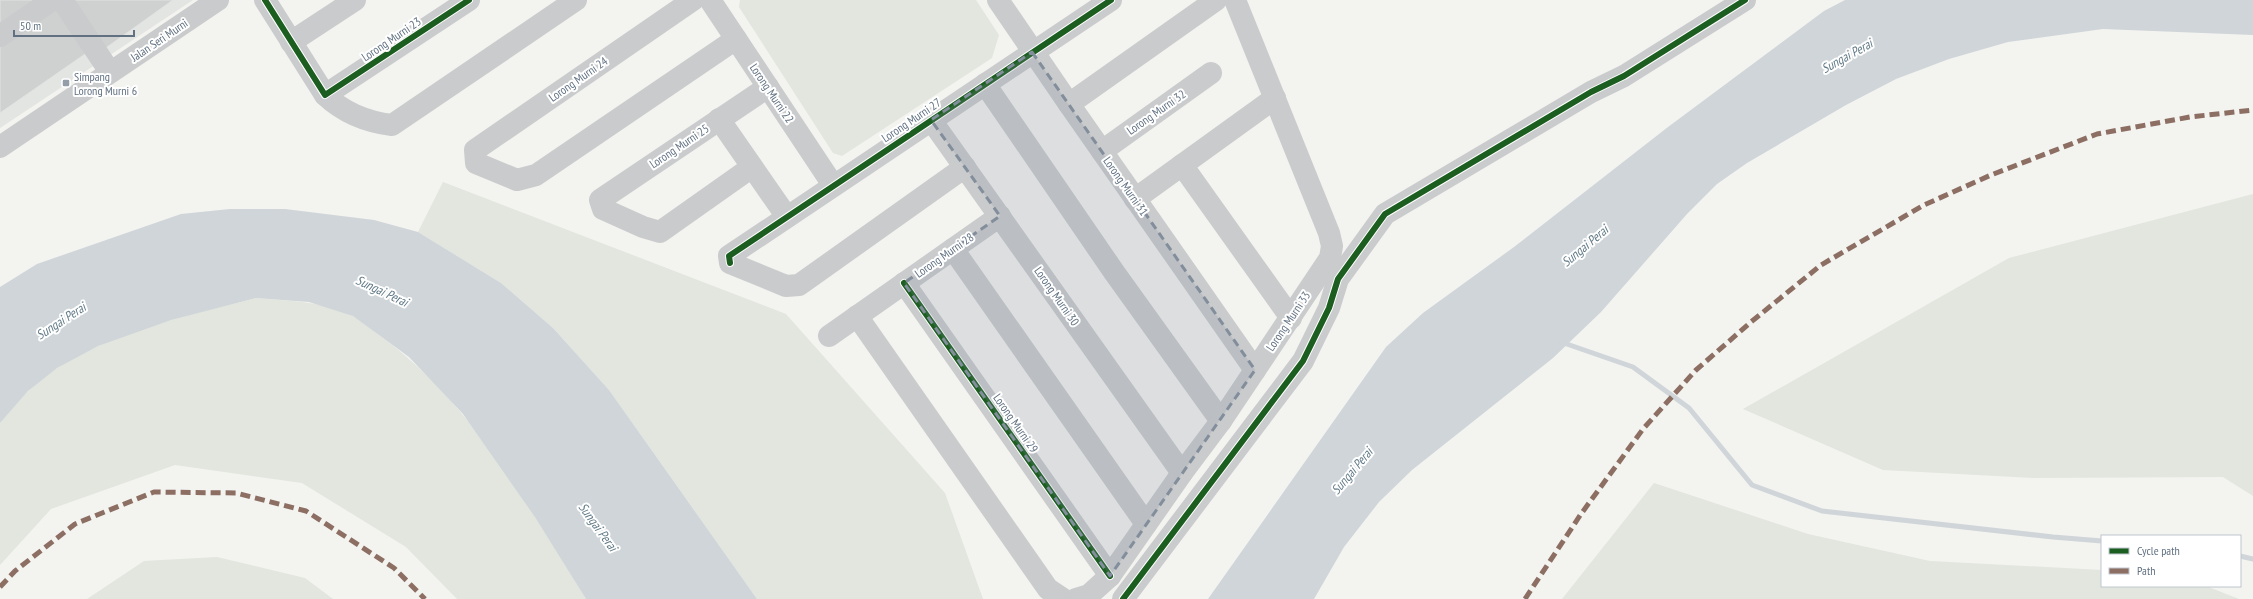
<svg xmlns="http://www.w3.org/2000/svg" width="2253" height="599" font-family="'PT Sans Narrow',sans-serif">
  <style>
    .built { fill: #e3e5e3 }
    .green { fill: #e2e6de }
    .water { fill: #cfd5d8 }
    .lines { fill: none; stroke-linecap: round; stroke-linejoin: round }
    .stream { stroke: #cfd5d8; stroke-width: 5 }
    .building { fill: #cfd0d0; stroke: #e2e2e1 }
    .minor { stroke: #cacbcc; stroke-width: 22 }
    .quiet { stroke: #8d6e63; stroke-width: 5; stroke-dasharray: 10 5; stroke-linecap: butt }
    .cycleway-casing { stroke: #fff; stroke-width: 8 }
    .cycleway { stroke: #1b5e20; stroke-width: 6 }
    .marked { fill: #828e9b; fill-opacity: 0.2; stroke: #828e9b; stroke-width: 3; stroke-dasharray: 8 5; stroke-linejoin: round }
    .poi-dot { fill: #949ea8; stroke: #fff; stroke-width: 1.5 }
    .labels { text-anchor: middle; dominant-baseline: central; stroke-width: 4; stroke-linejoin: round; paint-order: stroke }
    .street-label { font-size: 12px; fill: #617182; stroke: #fff }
    .poi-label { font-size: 12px; fill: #617182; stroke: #fff; text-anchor: start }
    .water-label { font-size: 13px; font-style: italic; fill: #627a87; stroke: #fff }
  </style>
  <rect width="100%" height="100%" fill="#f3f3f0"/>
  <polygon class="built" points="0,0 193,0 0,128"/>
  <g class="green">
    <polygon points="740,0 976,0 999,35 992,58 842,156 833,153 739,7"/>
    <polygon points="443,182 786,314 945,493 983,599 757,599 609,390 553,328 501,283 418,232"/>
    <polygon points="2253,194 2253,496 2223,477 2034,478 1883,470 1743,409 2009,258"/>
    <path d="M256 298C288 301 324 301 353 316 364 322 373 331 383 338 471 403 529 506 586 599H457L406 547 302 483 175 465 51 509 0 565V423C17 403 34 382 57 368 115 330 190 315 256 298Z"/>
    <polygon points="1654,483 1808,534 1930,561 2102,570 2102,586 2206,586 2239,599 1562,599"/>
    <polygon points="217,557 305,578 333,599 87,599 144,561"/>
  </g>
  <g class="water">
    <polygon points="1845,0 2253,0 2253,35 2103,29 2008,42 1949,59 1896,79 1846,105 1747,163 1717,184 1687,214 1601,312 1553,358 1412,470 1379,502 1344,547 1314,599 1208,599 1386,347 1423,313 1514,247 1668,127 1824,11"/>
    <polygon points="230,209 285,209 374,220 418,232 501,283 553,328 609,390 757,599 586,599 535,517 463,414 409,357 353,316 309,302 256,298 171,320 98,346 57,368 28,391 0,423 0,287 37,264 181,214"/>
  </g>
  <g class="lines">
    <g class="stream">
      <polyline points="1561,342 1633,367 1689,408 1752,485 1822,511 2053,537 2102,541"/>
      <polyline points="2240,556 2253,559"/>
    </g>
  </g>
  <g class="building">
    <polygon points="0,0 35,0 0,24"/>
    <polygon points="72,0 173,0 103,50"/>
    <polygon points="56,5 88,52 0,113 0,43"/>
  </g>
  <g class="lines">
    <g class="minor">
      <polyline points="62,0 110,72"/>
      <path d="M265 0 325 95C344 113 367 122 392 125L576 0"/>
      <polyline points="693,0 475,150 476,163 517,180 536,175 736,39"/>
      <polyline points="710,0 833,185"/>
      <polyline points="998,0 1069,104 1255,370"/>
      <polyline points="0,36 52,0"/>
      <polyline points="291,42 355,0"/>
      <polyline points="985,84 1114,272 1221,421"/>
      <polyline points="325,95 469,0"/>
      <polyline points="1069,104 1216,0"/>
      <polyline points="719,119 787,217"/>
      <polyline points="931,120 1182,473"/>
      <polyline points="0,147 218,0"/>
      <polyline points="1102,151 1211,73"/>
      <polyline points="1182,165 1291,318"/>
      <polyline points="752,167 660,232 643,227 603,209 600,200 768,87"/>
      <polyline points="965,167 799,285 786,286 730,263 729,256 1111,0"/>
      <polyline points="1135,199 1275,98"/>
      <polyline points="953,249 1146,524"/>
      <polyline points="904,283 1110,576"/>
      <polyline points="857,316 1048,589 1063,599"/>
      <polyline points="829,336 1000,216"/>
      <polyline points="1076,599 1089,595 1110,576 1182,473 1221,421 1330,258 1332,246 1329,233 1235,0"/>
      <polyline points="1123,599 1303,361 1329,308 1338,279 1385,214 1591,92 1624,76 1745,0"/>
    </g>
    <g class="quiet">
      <polyline points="0,587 15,571 75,524 154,492 236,493 306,511 394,568 425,599"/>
      <polyline points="1525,599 1581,514 1643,429 1696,370 1751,322 1821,265 1924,205 1991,175 2097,134 2190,117 2253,110"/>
    </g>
    <defs>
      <g id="cycleway">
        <polyline points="265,0 325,95 469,0"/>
        <polyline points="730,263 729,256 1111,0"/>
        <polyline points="904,283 1110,576"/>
        <polyline points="1123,599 1303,361 1329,308 1338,279 1385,214 1591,92 1624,76 1745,0"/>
      </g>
    </defs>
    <use href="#cycleway" class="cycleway-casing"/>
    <use href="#cycleway" class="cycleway"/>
  </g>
  <path class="marked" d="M1032 52 1255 370 1110 576 904 283 1000 216 931 120Z"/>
  <rect class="poi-dot" x="62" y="79" width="8" height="8" rx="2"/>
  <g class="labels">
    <g class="street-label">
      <text transform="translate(391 39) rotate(-34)">Lorong Murni 23</text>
      <text transform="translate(159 40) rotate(-34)">Jalan Seri Murni</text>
      <text transform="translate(578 79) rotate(-35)">Lorong Murni 24</text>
      <text transform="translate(772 93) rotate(56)">Lorong Murni 22</text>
      <text transform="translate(1156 112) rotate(-35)">Lorong Murni 32</text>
      <text transform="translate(911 120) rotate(-34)">Lorong Murni 27</text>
      <text transform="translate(679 146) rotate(-34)">Lorong Murni 25</text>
      <text transform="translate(1126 186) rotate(55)">Lorong Murni 31</text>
      <text transform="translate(944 255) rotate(-35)">Lorong Murni 28</text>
      <text transform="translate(1057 296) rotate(55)">Lorong Murni 30</text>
      <text transform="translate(1288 321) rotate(-56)">Lorong Murni 33</text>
      <text transform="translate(1016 423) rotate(55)">Lorong Murni 29</text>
    </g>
    <g class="poi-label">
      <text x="74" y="76">Simpang<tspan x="74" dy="14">Lorong Murni 6</tspan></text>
    </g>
    <g class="water-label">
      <text transform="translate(1847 56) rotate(-29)">Sungai Perai</text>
      <text transform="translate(1585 246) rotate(-40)">Sungai Perai</text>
      <text transform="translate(382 291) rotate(25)">Sungai Perai</text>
      <text transform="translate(61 321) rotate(-33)">Sungai Perai</text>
      <text transform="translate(1352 471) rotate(-50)">Sungai Perai</text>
      <text transform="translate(598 527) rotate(54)">Sungai Perai</text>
    </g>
  </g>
  <rect x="2101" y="535" width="140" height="52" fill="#ffffff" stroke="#c0c6cd"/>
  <rect x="2109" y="548" width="20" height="6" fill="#1b5e20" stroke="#c0c6cd"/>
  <text x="2137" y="555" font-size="12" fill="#617182">Cycle path</text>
  <rect x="2109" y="568" width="20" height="6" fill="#8d6e63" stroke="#c0c6cd"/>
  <text x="2137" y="575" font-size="12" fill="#617182">Path</text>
  <path d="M14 30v6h120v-6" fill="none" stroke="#617182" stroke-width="2"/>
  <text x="20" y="30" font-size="12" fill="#617182" stroke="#ffffff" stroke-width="3" paint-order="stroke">50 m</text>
</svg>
